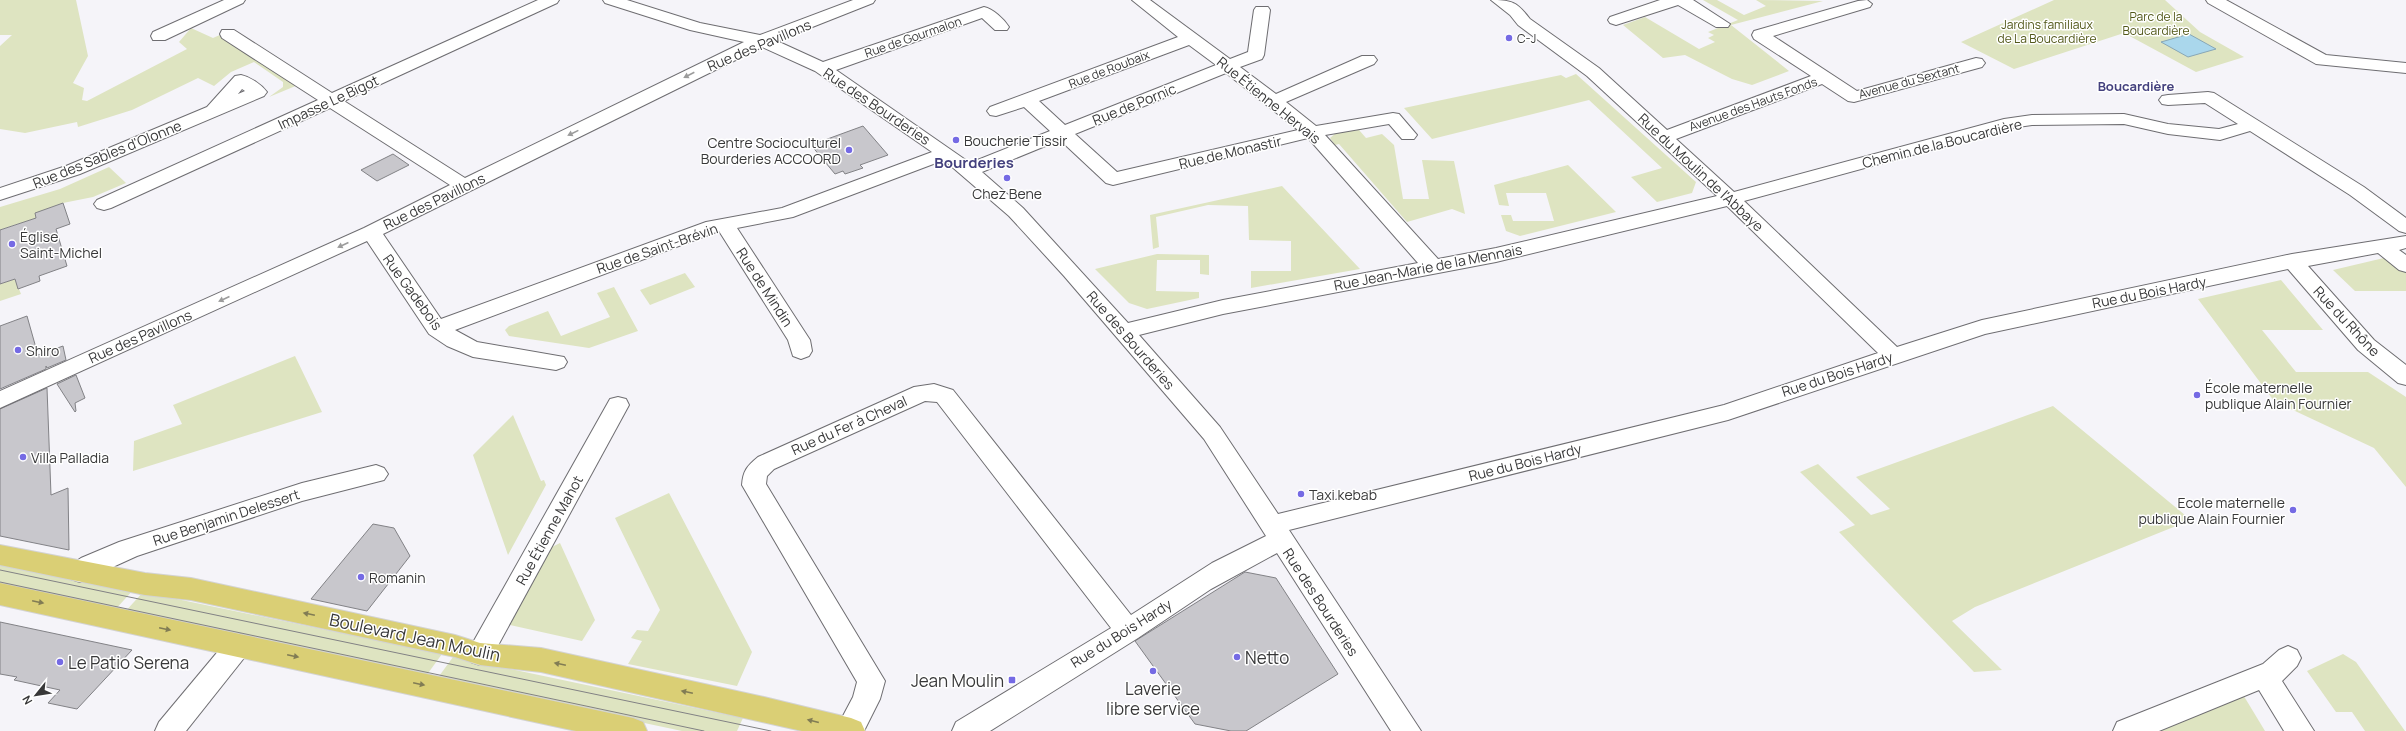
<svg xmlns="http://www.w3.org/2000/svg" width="2406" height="731" font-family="Manrope,sans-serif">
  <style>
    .green { fill: #dee4c1 }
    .water { fill: #aad7ec; stroke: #88a7b6 }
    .building { fill: #c8c7cc; stroke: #828286 }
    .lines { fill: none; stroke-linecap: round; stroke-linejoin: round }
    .minor-casing { stroke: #6e6d71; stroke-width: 2 }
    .major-casing { stroke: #d3d3d3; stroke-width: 2 }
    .minor { fill: #fff; fill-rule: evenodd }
    .major { fill: #dacf75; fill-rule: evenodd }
    .tram { stroke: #828284; stroke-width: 1 }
    .oneway { fill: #9c9c9c }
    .oneway2 { fill: #817c54 }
    .poi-dot { fill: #756ae4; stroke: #fff; stroke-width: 1.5 }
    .labels { text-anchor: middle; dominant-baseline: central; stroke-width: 3; stroke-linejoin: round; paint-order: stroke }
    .far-park-label { font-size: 12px; fill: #525819; stroke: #fff }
    .far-street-label { font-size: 12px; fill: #383839; stroke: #fff }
    .far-poi-label { font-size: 12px; fill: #383839; stroke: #fff; text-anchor: start }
    .far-neighbourhood-label { font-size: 13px; font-weight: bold; fill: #44417e; stroke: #fff }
    .street-label { font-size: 14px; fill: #383839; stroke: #fff }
    .poi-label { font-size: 14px; fill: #383839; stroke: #fff; text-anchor: start }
    .neighbourhood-label { font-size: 15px; font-weight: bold; fill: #44417e; stroke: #fff }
    .near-street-label { font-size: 17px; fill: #383839; stroke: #fff }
    .near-poi-label { font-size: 17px; fill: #383839; stroke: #fff; text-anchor: start }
  </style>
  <rect width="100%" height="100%" fill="#f5f4f9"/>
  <g class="green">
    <polygon points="0,0 76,0 88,56 73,83 84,88 82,100 87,101 187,49 179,42 191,28 213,38 222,34 298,85 269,97 283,87 283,82 254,62 231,72 214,86 198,78 132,110 78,127 77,122 25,133 0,129 0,46 12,35 0,35"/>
    <polygon points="1703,0 1717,0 1744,15 1766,6 1756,0 1823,1 1731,25 1789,71 1752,85 1732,79 1685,55 1663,58 1623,25 1645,17 1699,49 1715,42 1708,38 1714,35 1708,32 1738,20"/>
    <polygon points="2054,0 2165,0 2200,32 2244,57 2196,72 2124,33 2014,69 1961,42"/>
    <polygon points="1576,74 1696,182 1692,193 1657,202 1631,177 1662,168 1589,100 1432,139 1404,108 1561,75 1566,78"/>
    <polygon points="1359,130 1366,138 1382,134 1394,145 1403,199 1429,199 1422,160 1454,161 1465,214 1452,209 1407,222 1339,144 1335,145 1330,138 1336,133"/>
    <polygon points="1568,165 1616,212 1520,236 1506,231 1501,215 1511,215 1513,221 1554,221 1546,193 1506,193 1509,206 1499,205 1494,185"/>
    <polygon points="109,167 126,183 93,197 63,203 37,221 17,224 0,230 0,207 60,189"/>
    <polygon points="1282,186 1360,269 1251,288 1251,271 1291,271 1291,241 1249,240 1248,206 1208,205 1156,217 1159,247 1153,249 1150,215"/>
    <polygon points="1157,254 1209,255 1209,275 1200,274 1200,260 1157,260 1156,291 1199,292 1199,298 1147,309 1129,303 1095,269"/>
    <polygon points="2388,257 2406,269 2406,291 2355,291 2333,270"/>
    <polygon points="685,273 695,287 650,305 640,290"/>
    <polygon points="15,279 21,294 0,301 0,284"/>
    <polygon points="2281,280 2323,330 2262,330 2296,372 2368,372 2406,397 2406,487 2374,448 2274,401 2198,299"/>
    <polygon points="614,287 638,331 589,348 509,336 505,330 509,326 548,311 561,336 610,317 597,293"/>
    <polygon points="295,356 322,412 133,471 134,441 182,424 173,405"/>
    <polygon points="2053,406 2191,520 1975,607 1952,621 2002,670 1974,672 1839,532 1855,525 1800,472 1818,464 1871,515 1890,509 1856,477"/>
    <polygon points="513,415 541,481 544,480 546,485 508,555 473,455"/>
    <polygon points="669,493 752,652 737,686 628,664 642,641 631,638 637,630 648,631 660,610 615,518"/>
    <polygon points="560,543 595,620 582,641 510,625 550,548"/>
    <polygon points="0,562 134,589 114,611 0,587"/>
    <polygon points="143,592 442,654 426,676 124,613"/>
    <polygon points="2343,654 2356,662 2405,731 2365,731 2352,712 2336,712 2307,671"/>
    <polygon points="453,657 743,718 737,731 682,731 437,679"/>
    <polygon points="2242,693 2265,731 2152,731"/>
  </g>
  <polygon class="water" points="2189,34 2216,49 2188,57 2161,42"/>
  <g class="building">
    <polygon points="863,126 888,155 860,165 863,168 845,174 843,171 835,174 811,145"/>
    <polygon points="393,154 409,165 377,181 361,170"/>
    <polygon points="63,203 70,224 56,229 67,266 39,276 40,281 18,289 15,279 0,284 0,230 36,218 35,213"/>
    <polygon points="27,316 38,355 63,346 66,360 47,368 46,366 46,369 0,389 0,326"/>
    <polygon points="76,375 85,398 75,403 76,411 75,412 57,384"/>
    <polygon points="47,388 51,495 68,488 69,550 0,536 0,409"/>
    <polygon points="373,524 394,528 410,556 367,611 311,599"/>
    <polygon points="1245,572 1276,578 1338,674 1246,731 1231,731 1195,724 1135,641"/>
    <polygon points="0,622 132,650 77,709 48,703 60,690 14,680 17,677 0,674"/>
  </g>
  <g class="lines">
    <defs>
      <g id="minor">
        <polygon points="224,0 245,0 243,3 165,40 153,40 151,36 153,32"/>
        <path d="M538 0H559L557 3 344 101 465 178 744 42 690 30 605 3 603 0H627L700 23 760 35 853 0H875L873 3 777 41 823 62 984 7C993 9 1004 19 1009 27L1007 30H995L982 18 836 70 970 163 1050 131 1024 107 996 116 990 115 987 111 990 107 1178 37 1132 0H1150L1230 59 1248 52 1254 10 1256 7H1268L1270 10 1264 55 1262 59 1240 67 1276 94 1362 56H1374L1377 60 1374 64 1286 102 1316 126 1393 113 1399 114 1417 135 1414 139H1402L1389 124 1325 135 1438 259 1496 248 1717 196 1587 76 1518 25 1510 15 1491 0C1512 0 1517 2 1530 19L1599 68 1667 130 1811 76 1754 39 1752 35 1754 31 1858 1 1867 0 1872 4 1870 7 1773 36 1857 91 1976 58 1982 59 1985 63 1982 67 1854 102 1848 101 1822 84 1676 139 1734 192 2004 119 2032 115 2124 114 2168 124 2219 129 2238 124 2205 103 2168 105 2162 104 2159 100 2162 96 2168 95 2208 92 2214 93 2364 187 2406 218V233L2399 231 2350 195 2250 131 2220 140 2168 134 2124 124 2032 125 2011 128 1744 201 1897 347 1982 320 2292 254 2406 236V248L2399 250 2406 255V272L2399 270 2378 253 2308 266 2374 340 2406 365V385L2398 383 2358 350 2288 269 1985 334 1728 420 1289 530 1421 731H1391L1277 553 1211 589 1138 638 990 731H952L956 722 1111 628 937 402 925 401 774 469 767 476 766 484 885 681 880 699 864 731H835L853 697 857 682 742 485C743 471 747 466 758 457L914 387 934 384 953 390 1131 615 1212 563 1266 536 1204 439 1064 276 1009 216 944 160 793 217 737 228 810 340 812 351 809 356 801 359 793 356 788 340 719 231 455 330 477 342 564 357 567 362 564 367 556 370 473 357 447 346 429 334 367 241 0 408V391L364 228 450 185 330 108 111 208 104 210 97 208 94 204 97 200 318 100 222 38 220 34 222 30H234L332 93ZM1189 45 1216 65 1065 125 1039 101ZM762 47 815 71 932 152 782 208 706 222 441 319 383 234ZM1226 73 1298 130 1117 172 1075 134ZM1308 138 1418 263 1223 300 1128 323 1023 208 982 172 1060 140 1106 183 1113 185ZM1727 206 1878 353 1724 405 1278 514 1220 427 1139 335 1223 314 1496 262Z"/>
        <polygon points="1660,0 1693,0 1730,24 1728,27 1716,27 1678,5 1616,25 1610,23 1608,20 1610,17"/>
        <polygon points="2206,0 2226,0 2326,55 2406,63 2406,73 2316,64 2208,3"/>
        <path d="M241 75C250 77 261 84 267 92L264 96 80 174 0 200V188L66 166 207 107 235 76ZM242 89 245 91 238 94Z"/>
        <polygon points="618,397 626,399 629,405 489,662 480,665 471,662 467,654 471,646 610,399"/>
        <polygon points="376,465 384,468 388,474 384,480 302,501 137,556 80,582 71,579 67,572 71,565 81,558 119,542 302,483"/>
        <polygon points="239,634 248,637 252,645 248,653 186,731 155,731 159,722 230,637"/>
        <polygon points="2288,646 2297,650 2301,658 2297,666 2282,681 2314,731 2284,731 2259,690 2159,731 2113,731 2117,722 2263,664 2279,650"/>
      </g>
      <g id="major">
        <polygon points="0,545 145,573 191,578 455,635 480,643 541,648 764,697 851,718 861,722 865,731 802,731 541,672 480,665 455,657 191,600 145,595 0,565"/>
        <polygon points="0,583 633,718 643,722 647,731 576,731 0,605"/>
      </g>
    </defs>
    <use href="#minor" class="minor-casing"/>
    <use href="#major" class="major-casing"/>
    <use href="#minor" class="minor"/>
    <use href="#major" class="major"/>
    <g class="tram">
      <polyline points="0,570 771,731"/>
      <polyline points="0,582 704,731"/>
    </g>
  </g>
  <defs><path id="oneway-solid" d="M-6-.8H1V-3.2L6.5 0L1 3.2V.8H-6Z"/></defs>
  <g class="oneway">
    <use href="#oneway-solid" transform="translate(689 75) rotate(153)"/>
    <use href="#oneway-solid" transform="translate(573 133) rotate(154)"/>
    <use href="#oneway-solid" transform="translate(343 245) rotate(155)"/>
    <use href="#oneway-solid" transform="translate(224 299) rotate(156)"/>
  </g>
  <g class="oneway2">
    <use href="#oneway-solid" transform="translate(38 602) rotate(12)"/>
    <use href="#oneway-solid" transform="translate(309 614) rotate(-168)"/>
    <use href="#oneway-solid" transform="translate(165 629) rotate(12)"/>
    <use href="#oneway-solid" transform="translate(293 656) rotate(12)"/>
    <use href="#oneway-solid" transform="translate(560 664) rotate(-168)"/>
    <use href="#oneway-solid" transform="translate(419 684) rotate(12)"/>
    <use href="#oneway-solid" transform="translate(687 692) rotate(-168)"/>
    <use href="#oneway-solid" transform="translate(813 721) rotate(-166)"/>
  </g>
  <g class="poi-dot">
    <circle cx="1509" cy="38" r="4"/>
    <circle cx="956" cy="140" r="4"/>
    <circle cx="849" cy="150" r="4"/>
    <circle cx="1007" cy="178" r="4"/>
    <circle cx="12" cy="244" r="4"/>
    <circle cx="18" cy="350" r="4"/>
    <circle cx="2197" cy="395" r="4"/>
    <circle cx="23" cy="457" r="4"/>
    <circle cx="1301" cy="494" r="4"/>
    <circle cx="2293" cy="510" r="4"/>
    <circle cx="361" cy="577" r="4"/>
    <circle cx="1237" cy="657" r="4"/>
    <circle cx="60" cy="662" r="4"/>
    <circle cx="1153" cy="671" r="4"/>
    <rect x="1008" y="676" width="8" height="8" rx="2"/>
  </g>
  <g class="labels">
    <g class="far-park-label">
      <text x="2156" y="16">Parc de la<tspan x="2156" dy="14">Boucardière</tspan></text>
      <text x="2047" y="24">Jardins familiaux<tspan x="2047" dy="14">de La Boucardière</tspan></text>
    </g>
    <g class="far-street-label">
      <text transform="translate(913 37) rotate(-19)">Rue de Gourmalon</text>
      <text transform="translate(1109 69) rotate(-21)">Rue de Roubaix</text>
      <text transform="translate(1909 81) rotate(-15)">Avenue du Sextant</text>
      <text transform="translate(1753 104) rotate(-20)">Avenue des Hauts Fonds</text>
    </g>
    <g class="far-poi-label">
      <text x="1517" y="38">C-J</text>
    </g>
    <g class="far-neighbourhood-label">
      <text x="2136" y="86">Boucardière</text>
    </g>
    <g class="street-label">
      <text transform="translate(759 45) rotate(-23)">Rue des Pavillons</text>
      <text transform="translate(1269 100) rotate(39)">Rue Étienne Hervais</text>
      <text transform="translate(328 102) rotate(-25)">Impasse Le Bigot</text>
      <text transform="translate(1134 104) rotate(-22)">Rue de Pornic</text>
      <text transform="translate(877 106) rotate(34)">Rue des Bourderies</text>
      <text transform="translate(1942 143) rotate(-14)">Chemin de la Boucardière</text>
      <text transform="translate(1230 152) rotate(-13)">Rue de Monastir</text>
      <text transform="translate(107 154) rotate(-22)">Rue des Sables d'Olonne</text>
      <text transform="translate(1701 172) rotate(43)">Rue du Moulin de l'Abbaye</text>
      <text transform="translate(434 201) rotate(-26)">Rue des Pavillons</text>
      <text transform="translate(657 248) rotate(-19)">Rue de Saint-Brévin</text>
      <text transform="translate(1428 267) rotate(-11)">Rue Jean-Marie de la Mennais</text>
      <text transform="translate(765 287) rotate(57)">Rue de Mindin</text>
      <text transform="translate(413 292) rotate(54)">Rue Gadebois</text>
      <text transform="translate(2149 292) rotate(-11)">Rue du Bois Hardy</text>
      <text transform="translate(2347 321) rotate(47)">Rue du Rhône</text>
      <text transform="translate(140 336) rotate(-24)">Rue des Pavillons</text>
      <text transform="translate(1131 340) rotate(49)">Rue des Bourderies</text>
      <text transform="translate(1837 374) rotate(-18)">Rue du Bois Hardy</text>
      <text transform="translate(849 425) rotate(-24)">Rue du Fer à Cheval</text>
      <text transform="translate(1525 462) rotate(-14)">Rue du Bois Hardy</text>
      <text transform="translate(226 517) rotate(-18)">Rue Benjamin Delessert</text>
      <text transform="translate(549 530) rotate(-61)">Rue Étienne Mahot</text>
      <text transform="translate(1321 602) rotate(57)">Rue des Bourderies</text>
      <text transform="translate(1121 633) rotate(-32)">Rue du Bois Hardy</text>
    </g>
    <g class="poi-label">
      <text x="964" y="140">Boucherie Tissir</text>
      <text x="841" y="142" text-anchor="end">Centre Socioculturel<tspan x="841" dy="16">Bourderies ACCOORD</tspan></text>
      <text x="1007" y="193" text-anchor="middle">Chez Bene</text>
      <text x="20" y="236">Église<tspan x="20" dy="16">Saint-Michel</tspan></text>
      <text x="26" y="350">Shiro</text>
      <text x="2205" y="387">École maternelle<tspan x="2205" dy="16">publique Alain Fournier</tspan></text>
      <text x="31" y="457">Villa Palladia</text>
      <text x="1309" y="494">Taxi kebab</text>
      <text x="2285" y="502" text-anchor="end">Ecole maternelle<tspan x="2285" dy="16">publique Alain Fournier</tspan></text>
      <text x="369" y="577">Romanin</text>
    </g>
    <g class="neighbourhood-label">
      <text x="974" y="162">Bourderies</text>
    </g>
    <g class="near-street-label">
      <text transform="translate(415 637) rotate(12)">Boulevard Jean Moulin</text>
    </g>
    <g class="near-poi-label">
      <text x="1245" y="657">Netto</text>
      <text x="68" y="662">Le Patio Serena</text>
      <text x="1004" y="680" text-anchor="end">Jean Moulin</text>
      <text x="1153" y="688" text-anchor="middle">Laverie<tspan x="1153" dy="20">libre service</tspan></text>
    </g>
  </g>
  <g transform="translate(36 695) rotate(240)" stroke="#ffffff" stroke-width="3" paint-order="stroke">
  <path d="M0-3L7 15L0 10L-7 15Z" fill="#383839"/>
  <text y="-6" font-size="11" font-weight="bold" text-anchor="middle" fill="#383839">N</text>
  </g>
</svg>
